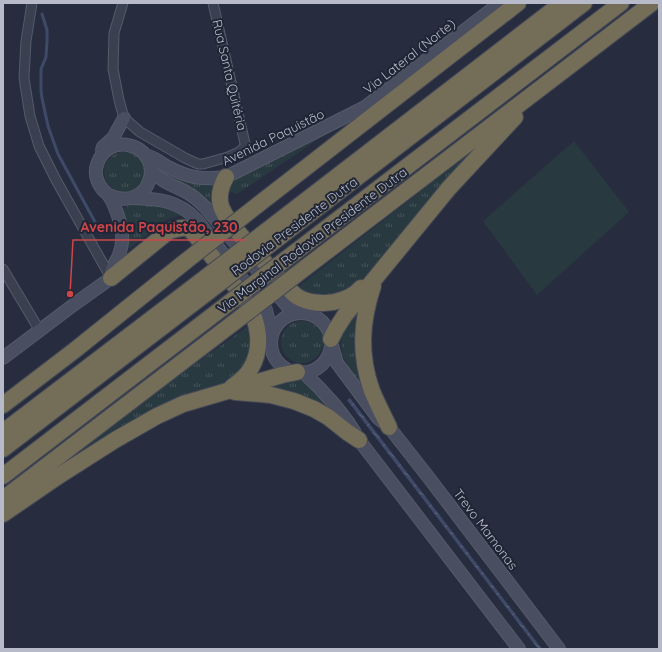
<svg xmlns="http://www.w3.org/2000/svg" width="662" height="652" font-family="Quicksand,sans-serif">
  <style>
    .grass { fill: url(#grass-tufts) }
    .pitch { fill: #293940 }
    .water { fill: url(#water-waves) }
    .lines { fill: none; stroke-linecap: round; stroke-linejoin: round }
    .stream { stroke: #3f4a69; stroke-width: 3 }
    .minor-casing { stroke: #555b69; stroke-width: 11 }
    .secondary-casing { stroke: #555b69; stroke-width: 14 }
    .motorway-casing { stroke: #424856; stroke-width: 18 }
    .minor { stroke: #3a404f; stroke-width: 9 }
    .secondary { stroke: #494e61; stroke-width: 12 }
    .motorway { stroke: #746d58; stroke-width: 16 }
    .motorway-bridge-casing { stroke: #424856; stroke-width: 18; stroke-linecap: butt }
    .motorway-bridge { stroke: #746d58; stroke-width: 16 }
    .labels { text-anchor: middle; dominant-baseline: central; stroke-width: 4; stroke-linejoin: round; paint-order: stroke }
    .street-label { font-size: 13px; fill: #b7bbc9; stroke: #1f2534 }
    .leader { fill: none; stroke: #d04548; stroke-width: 1.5 }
    .callout-dot { fill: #d04548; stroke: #1f2534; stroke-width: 1.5 }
    .callout-label { font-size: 14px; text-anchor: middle; font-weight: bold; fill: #d04548; stroke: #1f2534; stroke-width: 4; stroke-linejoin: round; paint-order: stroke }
  </style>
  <defs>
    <pattern id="grass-tufts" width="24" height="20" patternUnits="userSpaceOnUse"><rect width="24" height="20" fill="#293940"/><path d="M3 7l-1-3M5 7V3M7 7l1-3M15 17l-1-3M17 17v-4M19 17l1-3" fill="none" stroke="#46545a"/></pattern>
    <pattern id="water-waves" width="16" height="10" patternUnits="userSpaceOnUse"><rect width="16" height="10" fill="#3f4a69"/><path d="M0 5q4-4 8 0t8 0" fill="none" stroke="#58627d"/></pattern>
  </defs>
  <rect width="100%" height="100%" fill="#272d3f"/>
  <g class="grass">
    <polygon points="338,126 237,194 225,190 230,182 238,176"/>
    <polygon points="471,152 360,283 353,290 334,294 315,294 300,289 298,287"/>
    <circle cx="124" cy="172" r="20"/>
    <polygon points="162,170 198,183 214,185 215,207 196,191 166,175"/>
    <path d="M136 204H149L172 209 183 215 171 218 162 223 130 248 126 247 122 211C124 205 131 205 136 204Z"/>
    <path d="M361 307 364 389 349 368 341 353 343 352C337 333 350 321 361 307Z"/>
    <circle cx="302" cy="342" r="21"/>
    <path d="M248 326C256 339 247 359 239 371L242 373 236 378 44 479 184 372Z"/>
    <polygon points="292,381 306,381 332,410 262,390 288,382"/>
  </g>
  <polygon class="pitch" points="574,141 629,212 537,295 483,221"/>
  <polygon class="water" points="350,398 542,649 538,649 347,400"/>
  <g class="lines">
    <polyline class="stream" points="42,14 47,30 47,41 46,57 41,69 41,91 42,98 48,126 58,154 101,233"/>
    <defs>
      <g id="minor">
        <polyline points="32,3 26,41 24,78 30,116 39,146 56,180 111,278"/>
        <polyline points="123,3 114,33 113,69 119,100 124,118 140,132 185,158 198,164 203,164 228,157 239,152 246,146"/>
        <polyline points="213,3 246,148"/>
        <polyline points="3,269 40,331"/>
      </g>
      <g id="secondary">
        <polyline points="102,150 103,147 113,138 124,118"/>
        <path d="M145 155C155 157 159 162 168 167 189 178 202 180 226 177L365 107 500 3"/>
        <path d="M151 170C163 183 171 184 186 192 194 196 200 202 206 208L288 307 301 312"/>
        <path d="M133 198C159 199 178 200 197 220L266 310 272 335"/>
        <circle cx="301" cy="343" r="30"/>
        <polyline points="332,345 337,363 378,418 389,427 429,478 559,649"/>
        <path d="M3 358 76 303 111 278C111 275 111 271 112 269 114 264 117 260 119 255 122 247 123 236 121 228 120 220 114 203 109 196 108 194 105 192 103 190 97 183 94 173 97 165 107 130 158 144 150 178 145 198 126 203 109 195"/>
        <path d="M303 372C323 390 347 417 359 440L519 649"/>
      </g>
      <g id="motorway">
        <path d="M226 177C221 186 218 196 221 206 226 221 242 236 252 248 262 259 272 271 283 282 288 287 292 294 298 297 308 303 323 304 334 302 344 300 354 296 361 288"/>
        <polyline points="259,204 518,3"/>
        <polyline points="274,225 562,3"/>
        <polyline points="281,236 584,3"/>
        <polyline points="294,253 621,3"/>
        <polyline points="305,268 652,3"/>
        <path d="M111 278 169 231C174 230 182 227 187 228 192 229 210 255 215 260 225 274 237 287 246 302 259 321 263 348 251 368 247 376 239 382 232 387"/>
        <path d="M373 286C361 322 359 355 372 391 377 403 383 415 389 427"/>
        <polyline points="331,339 336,329 345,315 449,188 515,117"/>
        <polyline points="235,392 271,395 294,401 314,409 328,417 347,432 359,440"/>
        <polyline points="3,405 75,350 186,261"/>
        <polyline points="3,432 201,281"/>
        <polyline points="3,449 208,292"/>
        <polyline points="3,476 221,309"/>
        <polyline points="3,499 232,324"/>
        <polyline points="3,514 57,477 115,440 157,416 183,404 282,375 297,372"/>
      </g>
    </defs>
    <use href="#minor" class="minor-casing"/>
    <use href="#secondary" class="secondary-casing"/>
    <use href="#motorway" class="motorway-casing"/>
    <use href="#minor" class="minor"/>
    <use href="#secondary" class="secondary"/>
    <use href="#motorway" class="motorway"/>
    <defs>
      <g id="motorway-bridge">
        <polyline points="186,261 259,204"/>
        <polyline points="201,281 274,225"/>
        <polyline points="208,292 281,236"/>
        <polyline points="221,309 294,253"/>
        <polyline points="232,324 305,268"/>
      </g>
    </defs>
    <use href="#motorway-bridge" class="motorway-bridge-casing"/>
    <use href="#motorway-bridge" class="motorway-bridge"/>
  </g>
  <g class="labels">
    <g class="street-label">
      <text transform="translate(409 56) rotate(-38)">Via Lateral (Norte)</text>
      <text transform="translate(230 75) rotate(77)">Rua Santa Quitéria</text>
      <text transform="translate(273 137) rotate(-26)">Avenida Paquistão</text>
      <text transform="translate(294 226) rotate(-37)">Rodovia Presidente Dutra</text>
      <text transform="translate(312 240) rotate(-37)">Via Marginal Rodovia Presidente Dutra</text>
      <text transform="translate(486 529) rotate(53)">Trevo Mamonas</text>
    </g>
  </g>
  <path class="leader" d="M70 294L73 240H246"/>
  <circle class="callout-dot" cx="70" cy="294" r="4"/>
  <g class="callout-label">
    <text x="159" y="232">Avenida Paquistão, 230</text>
  </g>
  <rect width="662" height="652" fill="none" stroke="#b7bbc9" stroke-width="8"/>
</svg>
